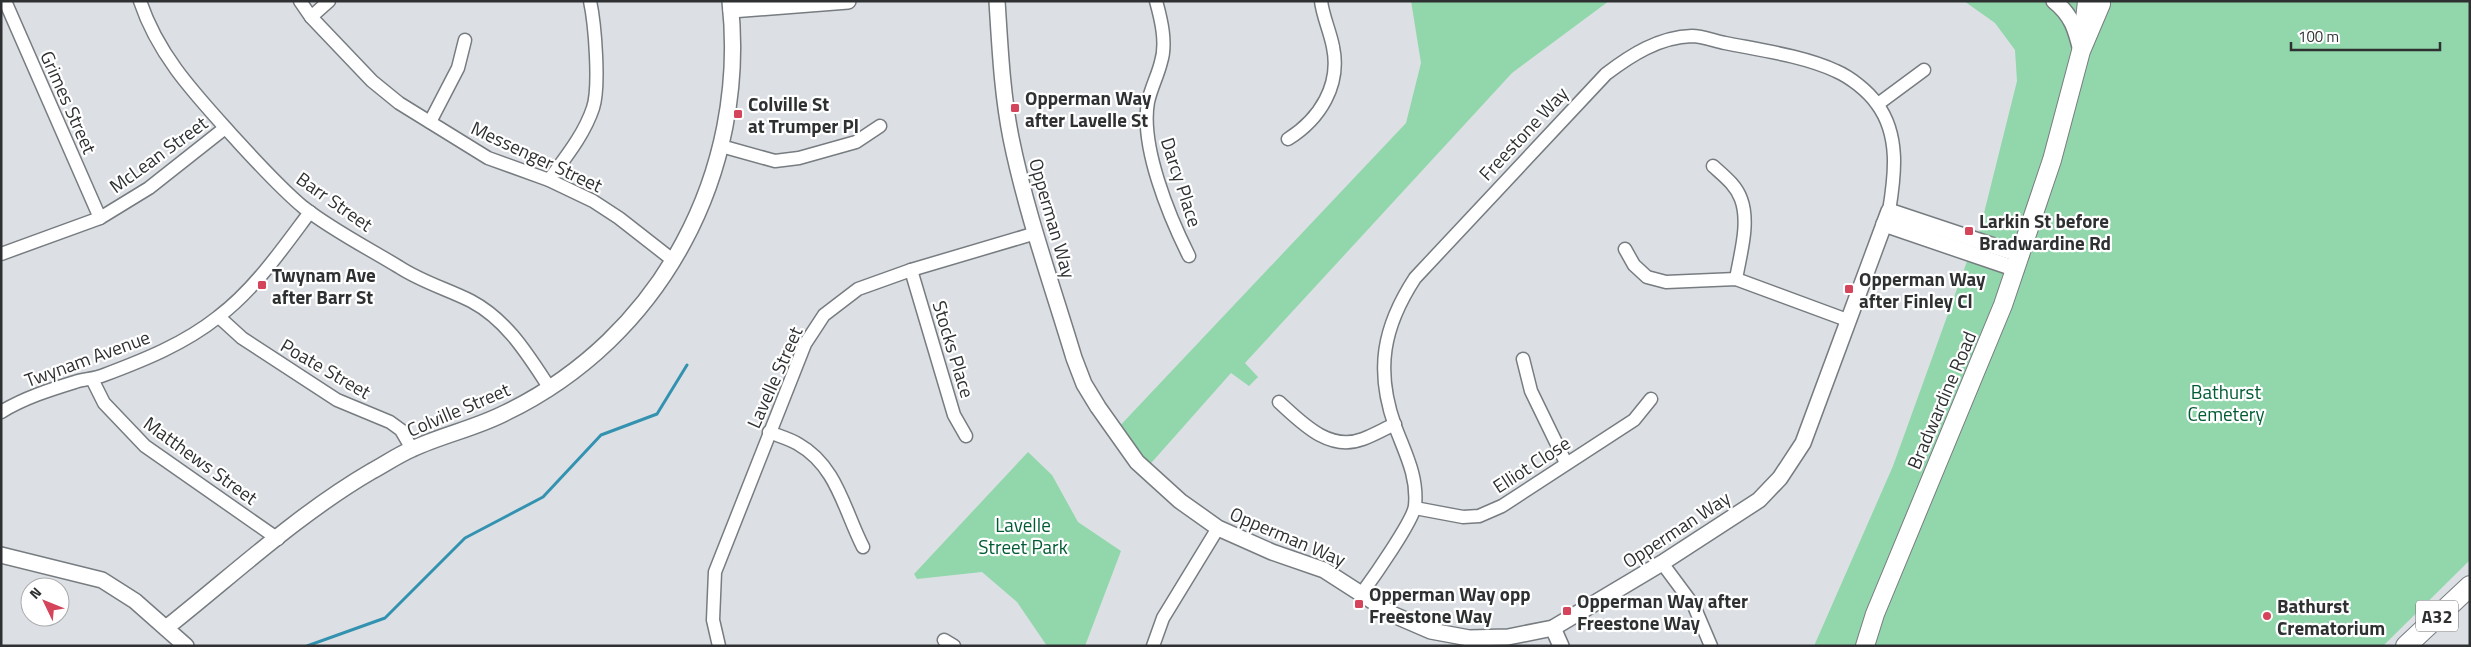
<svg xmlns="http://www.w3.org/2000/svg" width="2471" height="647" font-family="'Titillium Web',sans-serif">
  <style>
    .green { fill: #92d7ab }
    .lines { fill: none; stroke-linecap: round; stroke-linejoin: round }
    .stream { stroke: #3492b1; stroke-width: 3 }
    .minor-casing { stroke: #777c80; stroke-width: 15 }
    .tertiary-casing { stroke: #777c80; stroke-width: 18 }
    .secondary-casing { stroke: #777c80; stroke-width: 20 }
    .trunk-casing { stroke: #777c80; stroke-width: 22 }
    .minor { stroke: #fff; stroke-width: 12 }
    .tertiary { stroke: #fff; stroke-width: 15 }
    .secondary { stroke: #fff; stroke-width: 18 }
    .trunk { stroke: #fff; stroke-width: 20 }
    .poi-dot { fill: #d4445b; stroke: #fff; stroke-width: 2 }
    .labels { text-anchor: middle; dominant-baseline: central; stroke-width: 4.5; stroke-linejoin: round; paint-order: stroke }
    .shield { fill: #fff; stroke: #6d6e70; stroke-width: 1 }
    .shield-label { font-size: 18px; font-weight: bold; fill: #2e3032 }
    .poi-label { font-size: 19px; font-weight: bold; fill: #2e3032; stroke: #fff; text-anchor: start }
    .street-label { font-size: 19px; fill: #2e3032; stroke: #fff }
    .park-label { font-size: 19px; fill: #005c33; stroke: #fff }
  </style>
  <rect width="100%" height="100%" fill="#dce0e5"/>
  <g class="green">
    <polygon points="1411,1 1609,1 1512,73 1245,363 1258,377 1249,386 1231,373 1145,470 1114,432 1406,123 1421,63"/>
    <polygon points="1964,1 2470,1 2470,560 2383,646 1814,646 1893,466 1970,253 1977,241 2017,81 2015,50 1995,23"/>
    <polygon points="1028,452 1052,475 1078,522 1121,551 1085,646 1047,646 1017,602 982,572 917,579 914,574"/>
  </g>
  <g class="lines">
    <polyline class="stream" points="307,646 385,618 465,538 543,497 601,435 657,414 687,365"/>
    <defs>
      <g id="minor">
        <polyline points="5,1 100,218"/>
        <path d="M140 1C158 55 194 93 231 134 254 159 277 185 303 207 332 230 368 248 399 267 422 282 447 289 471 301 507 320 528 355 549 387"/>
        <polyline points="300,1 311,17 372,81 399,103 488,158 549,180 593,201 619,218 674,261"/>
        <path d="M1156 1C1161 19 1167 43 1161 62 1158 75 1151 88 1148 102 1140 146 1169 216 1189 256"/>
        <polyline points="311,17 329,1"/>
        <polyline points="1878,104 1924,70"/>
        <polyline points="430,122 458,68 465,40"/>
        <path d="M1288 139C1320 119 1341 85 1333 47 1330 31 1323 17 1321 1"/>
        <polyline points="721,146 775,161 799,158 856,142 880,126"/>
        <path d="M1713 166C1724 176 1736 185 1741 199 1750 223 1740 255 1736 279"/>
        <path d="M549 180C565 158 584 135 593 108 600 87 595 24 590 1"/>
        <polyline points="1625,249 1634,265 1647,277 1666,282 1736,279 1847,320"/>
        <polyline points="1,254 100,218 149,188 225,128"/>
        <polyline points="911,270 954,415 966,436"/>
        <polyline points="219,317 242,338 337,400 390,422 401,430 412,449"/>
        <polyline points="1523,359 1531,391 1566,463"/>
        <polyline points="92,379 104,403 145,446 278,539"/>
        <path d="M1279 402C1302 423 1329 452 1363 439 1374 435 1384 429 1395 424"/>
        <path d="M1 412C24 398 49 390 75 382 84 379 94 379 104 375 144 360 184 344 218 317 255 289 283 248 310 212"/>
        <path d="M769 432C779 436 790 439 798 444 837 466 844 510 863 547"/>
        <polyline points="1415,508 1463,517 1479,516 1502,506 1634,420 1651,399"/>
        <polyline points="1662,563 1694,606 1711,646"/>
        <path d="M1362 593C1373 578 1413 521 1415 506 1418 476 1405 453 1395 426 1375 370 1383 327 1415 278L1606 74C1631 55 1659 37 1692 36 1702 36 1715 41 1725 43 1760 50 1804 56 1836 71 1850 77 1868 91 1877 104 1900 135 1895 175 1889 211"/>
        <polyline points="944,640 954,646"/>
        <polyline points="719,646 713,620 715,572 805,344 824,315 858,289 911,270 1036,233"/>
        <polyline points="1153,646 1163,618 1218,528"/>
      </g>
      <g id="tertiary">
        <path d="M997 1C1000 47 1002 93 1011 138 1026 212 1052 285 1074 358L1084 384 1098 407 1137 462 1180 501 1218 528 1272 552 1324 570 1394 615 1431 631 1469 638 1508 637 1553 628 1662 563 1759 500 1780 478 1803 443 1889 211 2021 255"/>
        <path d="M2054 1C2072 15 2076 30 2081 51"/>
        <polyline points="731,10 848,1"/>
        <polyline points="1884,224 2016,269"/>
        <polyline points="1,555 102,580 135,601 186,646"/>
        <path d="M166 628C233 575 298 514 372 471 385 464 398 455 412 449 442 435 476 428 505 413 661 338 749 172 730 1"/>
        <polyline points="1553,628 1561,646"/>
      </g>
      <g id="secondary">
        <polyline points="2084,29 2087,1"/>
        <polyline points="1865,646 1875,614 2003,305 2052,160 2081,51 2101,4"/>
      </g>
      <polyline id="trunk" points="2406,646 2470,586"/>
    </defs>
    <use href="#minor" class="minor-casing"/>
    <use href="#tertiary" class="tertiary-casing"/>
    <use href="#secondary" class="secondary-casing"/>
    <use href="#trunk" class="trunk-casing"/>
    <use href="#minor" class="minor"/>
    <use href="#tertiary" class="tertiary"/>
    <use href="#secondary" class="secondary"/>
    <use href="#trunk" class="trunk"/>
  </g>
  <g class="poi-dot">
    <rect x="1010" y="103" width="10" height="10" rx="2.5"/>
    <rect x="733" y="109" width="10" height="10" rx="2.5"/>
    <rect x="1964" y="226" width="10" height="10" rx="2.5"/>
    <rect x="257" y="280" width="10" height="10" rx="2.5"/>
    <rect x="1844" y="284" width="10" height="10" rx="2.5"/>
    <rect x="1354" y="599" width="10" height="10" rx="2.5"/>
    <rect x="1562" y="606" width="10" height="10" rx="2.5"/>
    <circle cx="2267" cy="616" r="5"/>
  </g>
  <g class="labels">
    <rect class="shield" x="2416" y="600.5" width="42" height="31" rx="4"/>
    <g class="shield-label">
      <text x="2437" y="616">A32</text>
    </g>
    <g class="poi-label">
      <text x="1025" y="97">Opperman Way<tspan x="1025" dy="22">after Lavelle St</tspan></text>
      <text x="748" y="103">Colville St<tspan x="748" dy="22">at Trumper Pl</tspan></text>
      <text x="1979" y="220">Larkin St before<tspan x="1979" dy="22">Bradwardine Rd</tspan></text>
      <text x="272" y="274">Twynam Ave<tspan x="272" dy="22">after Barr St</tspan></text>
      <text x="1859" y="278">Opperman Way<tspan x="1859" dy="22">after Finley Cl</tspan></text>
      <text x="1369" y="593">Opperman Way opp<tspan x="1369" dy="22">Freestone Way</tspan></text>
      <text x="1577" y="600">Opperman Way after<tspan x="1577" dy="22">Freestone Way</tspan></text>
      <text x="2277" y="605">Bathurst<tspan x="2277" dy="22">Crematorium</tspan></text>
    </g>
    <g class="street-label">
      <text transform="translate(69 102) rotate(66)">Grimes Street</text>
      <text transform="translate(1523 133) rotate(-47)">Freestone Way</text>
      <text transform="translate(158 154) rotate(-36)">McLean Street</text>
      <text transform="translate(537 156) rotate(25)">Messenger Street</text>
      <text transform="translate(1182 182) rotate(72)">Darcy Place</text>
      <text transform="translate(335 201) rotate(35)">Barr Street</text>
      <text transform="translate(1053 218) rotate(74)">Opperman Way</text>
      <text transform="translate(954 349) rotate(73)">Stocks Place</text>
      <text transform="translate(87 358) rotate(-20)">Twynam Avenue</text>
      <text transform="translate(326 368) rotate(30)">Poate Street</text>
      <text transform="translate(774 377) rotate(-66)">Lavelle Street</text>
      <text transform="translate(1941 400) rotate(-67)">Bradwardine Road</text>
      <text transform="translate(458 409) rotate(-23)">Colville Street</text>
      <text transform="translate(201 460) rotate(36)">Matthews Street</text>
      <text transform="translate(1531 464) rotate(-33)">Elliot Close</text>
      <text transform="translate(1676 529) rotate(-33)">Opperman Way</text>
      <text transform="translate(1288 536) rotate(23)">Opperman Way</text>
    </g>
    <g class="park-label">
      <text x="2226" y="391">Bathurst<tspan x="2226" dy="22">Cemetery</tspan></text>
      <text x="1023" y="524">Lavelle<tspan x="1023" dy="22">Street Park</tspan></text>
    </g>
  </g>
  <rect width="2471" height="647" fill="none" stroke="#2e3032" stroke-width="5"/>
  <g transform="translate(45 602) rotate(313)"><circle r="24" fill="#ffffff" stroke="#abacad"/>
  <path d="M0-4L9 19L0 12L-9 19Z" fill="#d4445b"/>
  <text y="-8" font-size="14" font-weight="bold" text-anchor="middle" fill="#2e3032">N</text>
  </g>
  <path d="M2291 42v8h149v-8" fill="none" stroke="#2e3032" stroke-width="2.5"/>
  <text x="2298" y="42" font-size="15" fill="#2e3032" stroke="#ffffff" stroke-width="4" paint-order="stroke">100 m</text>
</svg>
